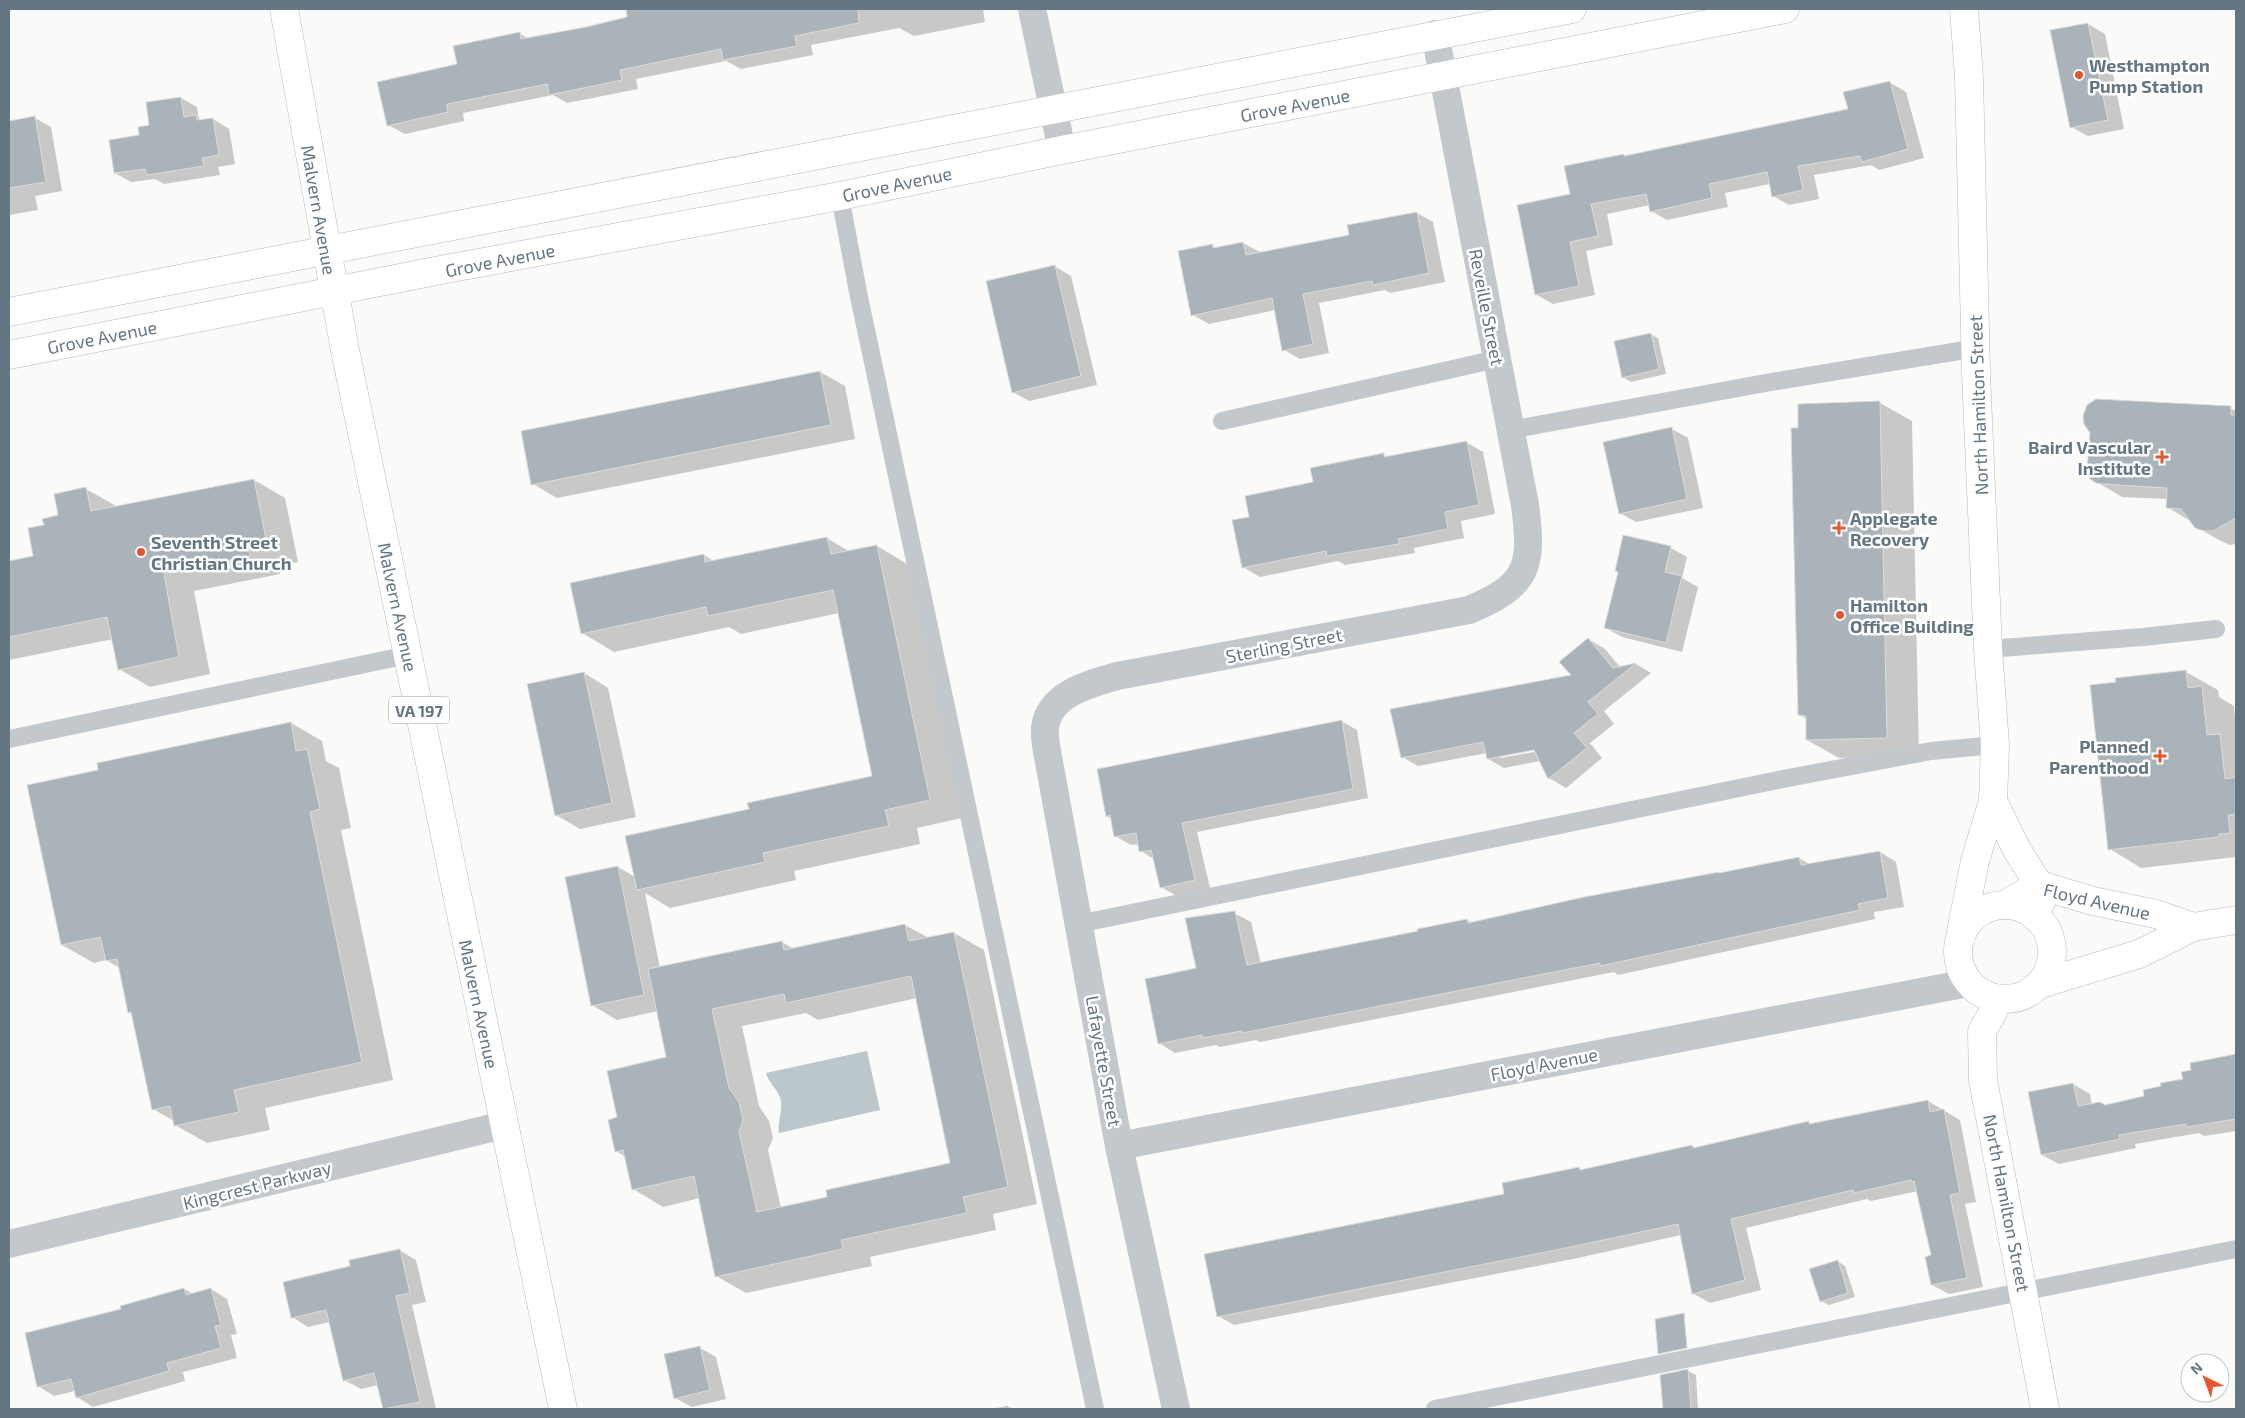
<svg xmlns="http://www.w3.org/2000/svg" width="2245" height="1418" font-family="'Exo 2',sans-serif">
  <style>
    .water { fill: #bbc7cb }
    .shadow { fill: #0003; fill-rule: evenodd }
    .building { fill: #aab3b9; stroke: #dcdcda; fill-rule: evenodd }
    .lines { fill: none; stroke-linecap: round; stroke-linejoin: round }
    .secondary-casing { stroke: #b3babf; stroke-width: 29 }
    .primary-casing { stroke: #b5babe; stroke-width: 29 }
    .lane { stroke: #c3c8cc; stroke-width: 18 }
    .street { stroke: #c3c8cc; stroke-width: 28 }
    .secondary { stroke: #fff; stroke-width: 28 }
    .primary { stroke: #fff; stroke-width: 28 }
    .poi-dot { fill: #e4572e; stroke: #fff; stroke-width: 2 }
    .labels { text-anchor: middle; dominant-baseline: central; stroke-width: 5; stroke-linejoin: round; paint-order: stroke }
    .shield { fill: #fff; stroke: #939fa8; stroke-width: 1 }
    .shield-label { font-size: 16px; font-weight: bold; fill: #657683 }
    .poi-label { font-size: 18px; font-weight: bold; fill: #657683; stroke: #fff; text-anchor: start }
    .street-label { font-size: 18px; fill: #657683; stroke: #fff }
  </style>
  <rect width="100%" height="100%" fill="#fafaf8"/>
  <path class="water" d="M867 1051 880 1110 779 1133C777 1121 784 1109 780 1097 776 1088 769 1083 766 1073Z"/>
  <g class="shadow">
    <polygon points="646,9 983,9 985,22 914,36 899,28 811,45 813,55 741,69 726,61 636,79 638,89 567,103 553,95 463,113 464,121 405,134 388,125 458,65 520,34 529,39 586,28 628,18 627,12"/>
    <polygon points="2088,24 2105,34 2124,129 2088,136 2071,127"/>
    <polygon points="1889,82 1906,92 1924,158 1879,170 1871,165 1814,175 1819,199 1789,205 1773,196 1770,184 1725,193 1728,207 1667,220 1651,211 1650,205 1607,214 1613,245 1586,251 1595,295 1553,304 1537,295 1571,195 1624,155 1626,157 1849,109"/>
    <polygon points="181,98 197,107 199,119 202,121 213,119 229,129 235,164 218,167 220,175 164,184 155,179 131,182 115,173 141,136"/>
    <polygon points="35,118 51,127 62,191 35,196 38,210 9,215 9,122"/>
    <polygon points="1417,213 1433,222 1445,282 1390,293 1385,290 1319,303 1329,353 1300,359 1284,350 1276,310 1209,324 1193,315 1212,246 1217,248 1243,243 1260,252 1350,236"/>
    <polygon points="1054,266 1071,276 1097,385 1029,401 1013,392"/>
    <polygon points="1650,334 1658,338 1666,374 1631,382 1623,377"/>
    <polygon points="820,372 845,386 855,439 557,498 533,484"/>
    <polygon points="1880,403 1912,421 1919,756 1839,758 1807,740 1807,719 1799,715 1799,405"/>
    <polygon points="2227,407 2236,411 2236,544 2230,545 2221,541 2196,527 2192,522 2167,507 2167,499 2122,497 2097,482"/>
    <polygon points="1672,429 1688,438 1703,508 1636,522 1620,513"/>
    <polygon points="1466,442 1483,452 1495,514 1461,521 1464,538 1414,548 1415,553 1345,565 1338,561 1260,577 1243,567 1250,518 1315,483 1383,455 1389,458"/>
    <polygon points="254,480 285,498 298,562 279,566 280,574 194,591 210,674 150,687 119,669 113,639 9,660 9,562 35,557 45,526 59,516 86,489 118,507"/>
    <polygon points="1624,536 1671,548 1687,557 1682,578 1698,587 1682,652 1622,637 1606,628 1619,572"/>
    <path d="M827 538 850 552 877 546 909 565 962 818 917 828 920 844 794 871 796 880 670 908 645 893 660 968 782 942 794 949 905 925 929 938 954 933 984 950 1037 1204 993 1214 996 1230 870 1257 872 1266 746 1293 716 1276 700 1198 663 1207 633 1189 626 1157 616 1151 619 1118 667 1058 658 1011 617 1020 592 1005 618 867 635 877 750 810 873 777 839 613 741 634 729 627 614 652 582 633 704 555 715 562ZM917 998 951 1164 828 1198 781 1208 768 1150 773 1138 769 1121 759 1106 742 1026 806 1013 818 1020Z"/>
    <path d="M1588 639 1605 649 1620 667 1636 664 1651 673 1604 711 1614 724 1590 743 1602 758 1566 788 1549 778 1540 761 1504 768 1488 759 1487 753 1418 766 1402 757 1574 676ZM1539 748 1540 751 1500 758V755Z"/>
    <polygon points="2186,672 2218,690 2219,697 2234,706 2236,730 2236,857 2141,868 2110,849 2117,683"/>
    <polygon points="584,673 608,688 636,817 580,829 556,815"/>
    <polygon points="1341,721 1357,730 1368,798 1197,832 1210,888 1177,896 1161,887 1154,859 1141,851 1139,844 1131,845 1115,836 1112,819 1107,816"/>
    <polygon points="291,723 322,741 326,761 339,768 351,828 341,830 393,1080 265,1108 270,1130 207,1143 175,1125 174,1121 153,1109 132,1014 129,1012 120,968 106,960 94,963 62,945 100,771"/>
    <polygon points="1880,852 1896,862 1904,907 1874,912 1875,919 1618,975 1614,972 1260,1042 1256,1040 1220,1047 1216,1045 1175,1053 1159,1043 1197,969 1234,913 1251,922 1261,964 1419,932 1467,920 1473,923 1799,858 1811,865"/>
    <polygon points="2236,1055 2236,1131 2204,1136 2199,1133 2135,1144 2136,1148 2059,1164 2042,1155 2073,1084 2090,1094 2092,1105 2105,1106 2146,1097 2184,1080 2193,1071 2191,1064"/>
    <polygon points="1928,1101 1960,1120 1976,1202 1965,1204 1983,1287 1949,1294 1932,1285 1933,1256 1918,1191 1871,1201 1867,1199 1746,1228 1761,1290 1710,1303 1694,1294 1681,1235 1578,1258 1234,1325 1218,1316 1505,1195 1579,1168 1582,1170 1692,1146 1696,1148 1808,1123 1812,1125"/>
    <polygon points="399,1250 416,1260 426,1302 412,1305 436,1409 384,1409 378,1385 361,1389 344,1380 330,1322 308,1327 292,1317 352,1267"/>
    <polygon points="1837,1261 1845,1266 1855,1297 1829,1305 1821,1301"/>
    <polygon points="184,1289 193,1294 211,1289 227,1299 237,1334 231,1335 237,1358 183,1372 185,1381 93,1407 77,1397 75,1391 54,1396 38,1386 122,1310"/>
    <polygon points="700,1348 716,1357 726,1399 692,1407 675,1398"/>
    <polygon points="1688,1371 1696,1375 1698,1409 1665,1409 1661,1376"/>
    <polygon points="1007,1406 1013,1409 991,1409"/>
  </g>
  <g class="building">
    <polygon points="626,9 858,9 859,23 795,36 797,46 723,60 721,49 620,70 622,80 549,95 547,84 447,104 448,112 387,126 377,82 457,64 453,46 520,32 521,39 586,27 627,17"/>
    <polygon points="2088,23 2108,120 2070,128 2050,30"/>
    <polygon points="1890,81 1908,149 1862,162 1860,156 1798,166 1803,190 1772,197 1767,172 1709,184 1712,198 1650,212 1646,194 1591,204 1598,236 1570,242 1579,286 1535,295 1517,205 1570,194 1564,166 1624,154 1624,156 1848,109 1843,92"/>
    <polygon points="181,97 184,117 196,115 197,120 213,118 219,155 202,158 204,166 147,175 145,169 114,173 109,140 139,135 138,127 149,125 146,102"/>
    <polygon points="35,116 46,182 9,188 9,121"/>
    <polygon points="1417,212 1429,273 1373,285 1372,281 1303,294 1313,344 1282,351 1272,298 1191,316 1178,251 1213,244 1213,248 1243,242 1246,255 1349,235 1347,225"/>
    <polygon points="1055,265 1081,376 1012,393 986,281"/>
    <polygon points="1651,333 1659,369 1622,378 1614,341"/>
    <polygon points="820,371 831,425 531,485 521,431"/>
    <polygon points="2096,399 2231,406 2231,415 2236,415 2236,518 2213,531 2204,531 2195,528 2181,509 2166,508 2167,488 2103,484 2096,483 2090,479 2087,469 2090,433 2084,424 2083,416 2087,405"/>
    <polygon points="1880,401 1887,738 1806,740 1806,716 1798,715 1791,428 1798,428 1798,404"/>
    <polygon points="1672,427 1687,499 1619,514 1603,442"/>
    <polygon points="1467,441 1479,505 1445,512 1448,529 1398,539 1399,544 1327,556 1326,551 1242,568 1232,520 1249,517 1245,496 1313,482 1310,468 1384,453 1384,457"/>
    <polygon points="254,479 267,544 248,548 250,556 164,574 179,657 118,670 107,617 9,637 9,561 33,556 28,528 44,525 42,519 58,515 54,494 86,487 91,511"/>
    <polygon points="1623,535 1671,546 1665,572 1682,576 1666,643 1604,628 1618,572 1615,571"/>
    <polygon points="827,537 831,554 877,545 930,800 885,810 889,826 763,853 765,862 637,890 625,836 749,809 747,803 872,776 833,590 708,616 706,607 581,634 570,583 704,554 705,562"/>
    <polygon points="1588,638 1613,668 1636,663 1588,702 1598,714 1574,733 1587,748 1548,779 1534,750 1487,759 1483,742 1401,758 1390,709 1571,675 1559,662"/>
    <polygon points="2186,670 2188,688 2202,686 2207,735 2220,734 2225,779 2236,777 2236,814 2228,815 2230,833 2219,834 2219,837 2108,850 2090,685 2116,682 2115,678"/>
    <polygon points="584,672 612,803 555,816 527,684"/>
    <polygon points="1342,720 1353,789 1182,823 1195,880 1160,888 1151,850 1139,852 1136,833 1114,837 1110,815 1106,817 1097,769"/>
    <polygon points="291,722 296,751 307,749 320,809 310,812 362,1062 234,1090 239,1112 174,1126 170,1106 152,1110 131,1012 128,1013 117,959 106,961 100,937 61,945 27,785 98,770 97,763"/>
    <polygon points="1880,851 1888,898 1858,904 1860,910 1600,966 1600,963 1242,1033 1242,1031 1202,1038 1202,1035 1158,1044 1145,979 1196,968 1185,918 1235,911 1247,965 1418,931 1417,929 1467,919 1468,923 1584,897 1719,872 1719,873 1799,857 1801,865"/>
    <polygon points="618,866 644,995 591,1006 565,877"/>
    <path d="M905 924 909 941 954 932 1008 1187 963 1197 967 1213 841 1240 843 1249 715 1277 694 1176 632 1190 623 1150 615 1152 608 1120 617 1117 607 1071 666 1057 648 969 782 941 784 950ZM911 976 950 1163 826 1190 827 1197 757 1212 739 1132 743 1120 739 1102 729 1088 712 1009 784 994 786 1003Z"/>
    <polygon points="2236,1054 2236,1119 2186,1127 2186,1124 2119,1135 2120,1139 2041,1155 2028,1092 2073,1083 2078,1106 2100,1102 2105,1105 2144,1096 2143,1090 2161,1086 2160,1083 2183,1079 2181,1072 2191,1070 2190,1063"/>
    <polygon points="1928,1100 1930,1112 1944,1109 1960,1193 1950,1195 1967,1278 1931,1285 1925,1257 1931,1255 1914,1181 1911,1182 1911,1180 1854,1193 1853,1190 1731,1219 1745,1280 1692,1294 1678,1224 1561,1249 1217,1317 1204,1254 1504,1194 1502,1183 1579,1167 1580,1170 1692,1145 1693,1148 1809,1121 1809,1124"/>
    <polygon points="400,1249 410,1293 396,1296 420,1402 383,1409 374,1373 343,1381 326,1310 291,1318 283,1282 350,1266 349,1260"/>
    <polygon points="1838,1260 1848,1293 1820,1302 1809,1269"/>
    <polygon points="184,1288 186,1295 211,1288 221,1325 215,1326 221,1348 167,1363 169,1371 76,1398 71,1379 37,1387 25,1333 121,1309 120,1306"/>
    <polygon points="1684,1313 1687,1348 1658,1354 1655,1319"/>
    <polygon points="700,1346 710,1390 674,1399 664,1354"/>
    <polygon points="1688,1369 1691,1409 1663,1409 1660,1375"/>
  </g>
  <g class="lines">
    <defs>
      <g id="secondary">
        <polyline points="9,312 1572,9"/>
        <polyline points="9,355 446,269 840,196 1062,150 1785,9"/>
        <polyline points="1993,801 2017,850 2039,885 2041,902"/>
        <circle cx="2005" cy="952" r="47"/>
        <polyline points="2004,905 2039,885 2093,901 2156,914 2193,927"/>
        <polyline points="1961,932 1975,861 1993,801 1995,745 1988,649 1976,373 1969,77 1964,9"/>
        <polyline points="2040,984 2139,954 2193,927 2236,920"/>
        <polyline points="1994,999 1993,1012 1982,1031 1983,1080 2045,1409"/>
      </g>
      <polyline id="primary" points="284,9 345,350 563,1409"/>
    </defs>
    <use href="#secondary" class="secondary-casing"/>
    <use href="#primary" class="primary-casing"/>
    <g class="lane">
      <polyline points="840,196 858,292 1095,1409"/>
      <polyline points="1222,421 1497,359"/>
      <polyline points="1510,430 1771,382 1977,348"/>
      <polyline points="1988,649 2143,637 2216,629"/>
      <polyline points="9,739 408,655"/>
      <polyline points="1078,924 1783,779 1931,751 1995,745"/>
      <polyline points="1435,1409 2236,1249"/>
    </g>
    <g class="street">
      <polyline points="1032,9 1062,150"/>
      <polyline points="1119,1146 1968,983"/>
      <polyline points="9,1244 504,1125"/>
      <path d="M1176 1409 1119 1146 1049 762C1047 751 1044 739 1045 727 1050 693 1090 684 1117 676L1469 610C1529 585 1533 566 1525 505L1435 34"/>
    </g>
    <use href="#secondary" class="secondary"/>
    <use href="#primary" class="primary"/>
  </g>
  <g class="poi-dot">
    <circle cx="2079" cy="75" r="5"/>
    <path d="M2159.5 449.5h5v5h5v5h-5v5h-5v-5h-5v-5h5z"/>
    <path d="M1836.5 520.5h5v5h5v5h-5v5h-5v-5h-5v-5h5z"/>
    <circle cx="141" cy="552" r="5"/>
    <circle cx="1840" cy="615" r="5"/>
    <path d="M2157.5 748.5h5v5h5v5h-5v5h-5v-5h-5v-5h5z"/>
  </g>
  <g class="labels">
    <rect class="shield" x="389" y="696.5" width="60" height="27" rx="4"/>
    <g class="shield-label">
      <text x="419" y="710">VA 197</text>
    </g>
    <g class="poi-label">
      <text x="2089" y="65">Westhampton<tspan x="2089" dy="21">Pump Station</tspan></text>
      <text x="2151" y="447" text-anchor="end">Baird Vascular<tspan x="2151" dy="21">Institute</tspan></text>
      <text x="1850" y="518">Applegate<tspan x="1850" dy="21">Recovery</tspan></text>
      <text x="151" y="542">Seventh Street<tspan x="151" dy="21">Christian Church</tspan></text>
      <text x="1850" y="605">Hamilton<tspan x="1850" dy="21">Office Building</tspan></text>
      <text x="2149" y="746" text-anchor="end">Planned<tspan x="2149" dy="21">Parenthood</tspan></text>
    </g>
    <g class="street-label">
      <text transform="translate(1295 105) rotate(-11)">Grove Avenue</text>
      <text transform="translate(897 184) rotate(-12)">Grove Avenue</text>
      <text transform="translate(319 210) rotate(80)">Malvern Avenue</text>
      <text transform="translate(500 260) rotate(-11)">Grove Avenue</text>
      <text transform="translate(1487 307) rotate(79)">Reveille Street</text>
      <text transform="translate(102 337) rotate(-11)">Grove Avenue</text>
      <text transform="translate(1978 405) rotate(-92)">North Hamilton Street</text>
      <text transform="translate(398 607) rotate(78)">Malvern Avenue</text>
      <text transform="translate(1284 645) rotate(-11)">Sterling Street</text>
      <text transform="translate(2097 901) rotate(13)">Floyd Avenue</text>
      <text transform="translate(479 1004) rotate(78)">Malvern Avenue</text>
      <text transform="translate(1104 1061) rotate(80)">Lafayette Street</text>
      <text transform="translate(1544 1064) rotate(-11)">Floyd Avenue</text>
      <text transform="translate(257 1185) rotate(-14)">Kingcrest Parkway</text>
      <text transform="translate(2007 1203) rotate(79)">North Hamilton Street</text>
    </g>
  </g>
  <rect width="2245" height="1418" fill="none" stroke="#657683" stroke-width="20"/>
  <g transform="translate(2205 1378) rotate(318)"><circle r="24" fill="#ffffff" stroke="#c1c8cd"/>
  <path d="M0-4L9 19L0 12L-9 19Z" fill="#e4572e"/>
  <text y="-8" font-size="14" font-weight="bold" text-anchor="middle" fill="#657683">N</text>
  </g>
</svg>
